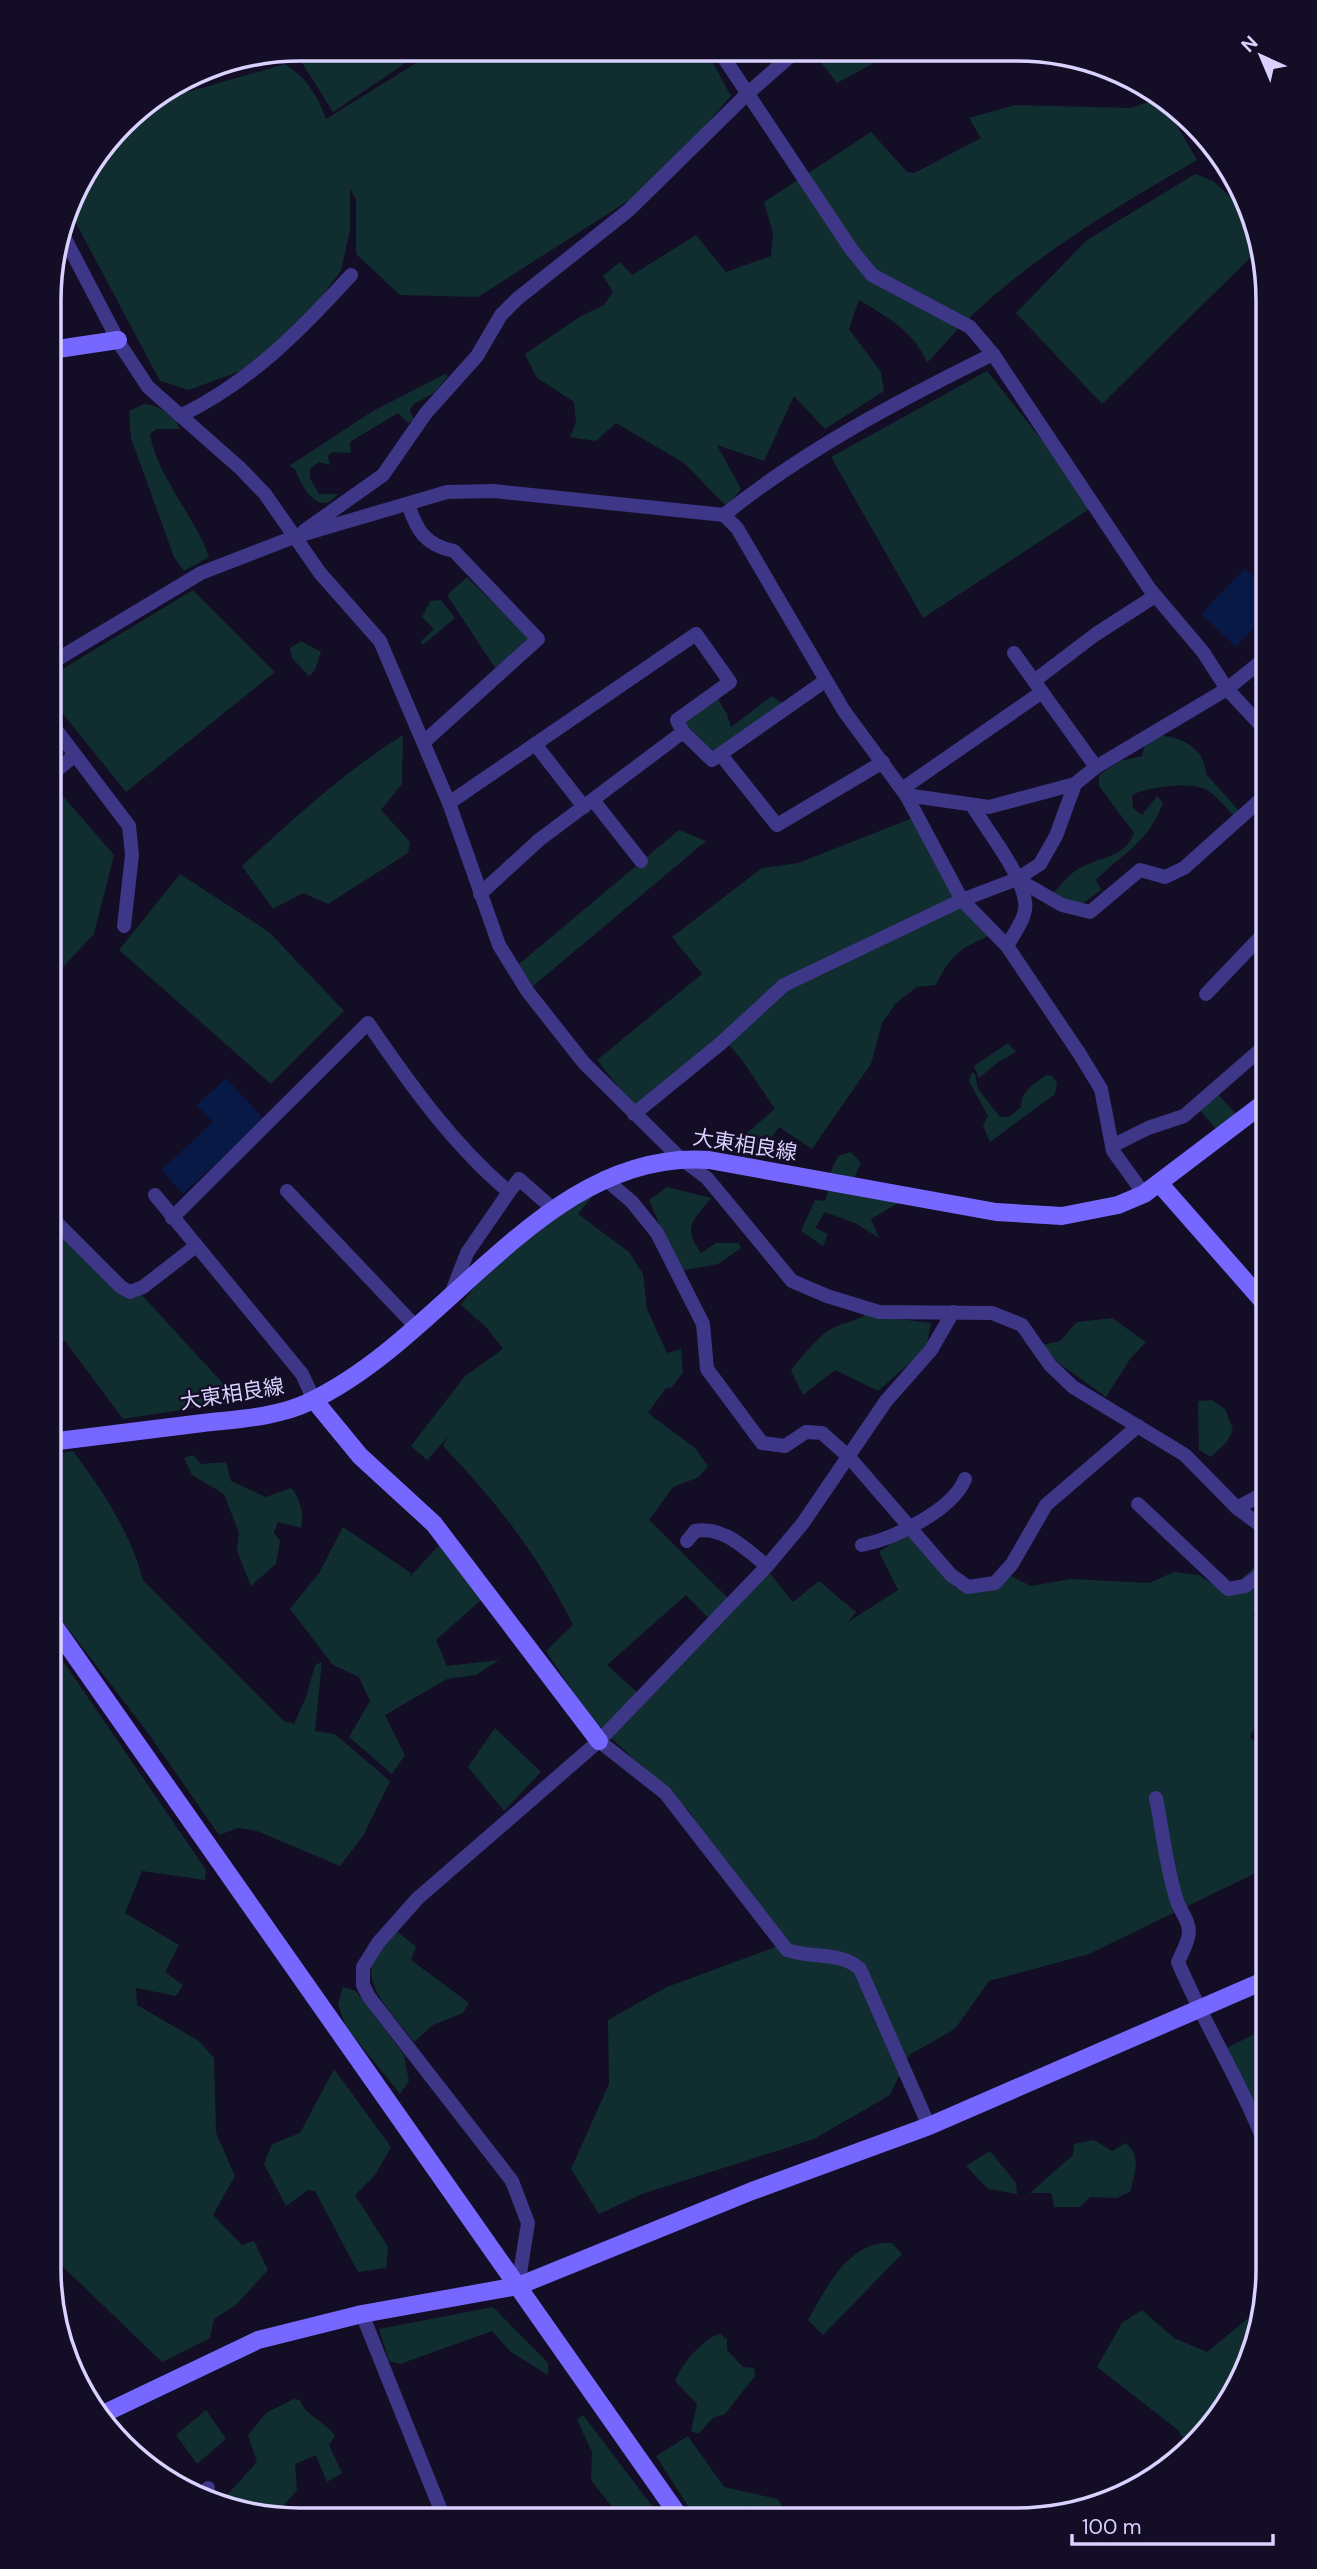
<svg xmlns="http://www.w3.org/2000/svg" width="1317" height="2569" font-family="'DM Sans','Noto Sans JP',sans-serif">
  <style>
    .green { fill: #102e2f }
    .water { fill: #071944 }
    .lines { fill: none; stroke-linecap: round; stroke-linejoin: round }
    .street { stroke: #3e3686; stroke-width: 14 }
    .secondary { stroke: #7668ff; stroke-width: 18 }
    .labels { text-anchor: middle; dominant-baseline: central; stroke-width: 5; stroke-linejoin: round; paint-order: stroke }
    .street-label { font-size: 21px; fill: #dad1ff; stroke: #130d25 }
    .rim { fill: none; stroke: #dad1ff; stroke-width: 3.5 }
  </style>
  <rect width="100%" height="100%" fill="#130d25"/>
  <g class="green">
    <polygon points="300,49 425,50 333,112 294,50"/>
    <path d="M437 50 707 52 731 96 656 183 478 297 400 295 356 254V200L350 188V230L341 271 306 317 254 366 189 390 160 381 69 210 75 189 134 112 146 104 285 64C306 77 318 96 326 119Z"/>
    <polygon points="813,52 892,53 837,83"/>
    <path d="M1151 101 1172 117 1197 160C1122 204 1044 249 979 309 960 325 944 345 927 363 916 333 886 316 859 300L849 329 881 372 884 391 825 429 794 396 764 461 717 445 741 489 727 507 684 463 616 423 596 441 570 437 576 422 574 402 536 377 525 354 581 316 604 305 613 292 603 276 620 262 632 275 696 235 726 272 771 256 773 233 764 202 871 132 907 172 914 173 981 138 969 118 1015 105 1131 108Z"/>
    <polygon points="1195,174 1213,181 1255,220 1260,248 1102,404 1016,313 1087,240"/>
    <polygon points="987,371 1094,506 923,618 831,457"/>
    <path d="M445 374 448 376 434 393 414 404 410 410 414 420 408 423 398 413 350 442 351 453 332 452 328 456 330 465 319 462 310 469V478L319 494H338C319 518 302 488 295 469L289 466 373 411Z"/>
    <path d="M144 404C159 405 174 415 180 429H157L150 434C156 474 196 518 209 557L184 571 174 557 131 438 129 411Z"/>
    <polygon points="467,577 532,640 497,671 447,595"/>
    <polygon points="193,590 275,672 126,792 51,699 51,676"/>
    <polygon points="441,600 455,618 423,645 420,642 434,629 422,617 430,601"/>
    <polygon points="301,641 321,652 315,670 309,676 292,658 290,648"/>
    <polygon points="716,696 727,714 731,727 772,696 783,704 718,753 703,746 683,719"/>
    <path d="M403 735 402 784 381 810 410 842 408 853 328 904 303 893 273 909 242 866C293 819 344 772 403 735Z"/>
    <path d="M1159 736C1182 736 1205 749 1206 774L1240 812 1235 817C1227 809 1217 796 1207 790 1191 781 1148 787 1132 795L1133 808 1142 815 1157 796 1163 803C1148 843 1124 852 1096 880L1101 890 1079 906 1049 897C1058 889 1068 875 1078 869 1098 857 1125 858 1134 833L1099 786V775L1120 761 1142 756 1144 747Z"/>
    <polygon points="62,795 114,855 94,934 50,981 51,799"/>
    <path d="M918 816 959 902 997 933C965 945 951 953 936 985L917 987 896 1003 882 1023 871 1064 812 1149 779 1127 761 1153 742 1157 735 1143 775 1109 742 1060 724 1039 640 1114 597 1060 702 974 672 937 762 868 798 863Z"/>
    <polygon points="679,830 706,841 533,986 519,964"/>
    <polygon points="180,874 269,932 344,1011 271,1084 119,950"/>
    <polygon points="1008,1043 1016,1052 998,1062 979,1078 974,1066"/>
    <path d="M972 1072 975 1074 978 1089 1000 1117H1009L1021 1107C1021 1091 1034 1084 1046 1075L1052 1076 1057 1083 1055 1094 990 1142 983 1126 988 1116 969 1081Z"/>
    <polygon points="1215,1091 1236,1114 1217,1130 1197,1107"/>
    <polygon points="851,1152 861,1163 854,1178 830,1173 838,1156"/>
    <path d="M667 1187 711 1198C693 1221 682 1226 701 1253L716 1243H739L741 1248 718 1264 679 1271 649 1200Z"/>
    <polygon points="829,1188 900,1202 871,1219 879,1238 857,1224 825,1212 815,1228 828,1234 823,1246 801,1231 815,1200 825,1201"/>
    <path d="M596 1192 578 1214 629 1252 643 1274 647 1309 667 1353 681 1349 683 1373 671 1388H666L648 1413 695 1448 708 1466 699 1477 673 1487 649 1520 730 1600 711 1621 686 1595 607 1665 640 1695 603 1728 594 1724 546 1651 573 1625C539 1556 496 1501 443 1446L448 1437 427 1460 411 1446 465 1376 503 1349 486 1327 461 1305C493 1256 545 1221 596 1192Z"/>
    <polygon points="50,1217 125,1296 140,1293 239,1401 123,1419 65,1341 50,1352"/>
    <path d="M866 1315 931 1323 926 1349 878 1391 835 1370 803 1395 791 1371C796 1362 821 1335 829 1330 840 1323 854 1322 866 1315Z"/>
    <polygon points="1112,1318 1146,1342 1130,1359 1106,1397 1060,1364 1041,1345 1060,1341 1077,1322"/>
    <polygon points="1212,1400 1225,1409 1233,1429 1227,1442 1211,1457 1199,1450 1198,1401"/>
    <path d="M73 1451C103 1491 130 1532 143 1580L284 1721 294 1724 306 1697 315 1665 322 1662 315 1731 335 1734 390 1781 363 1836 340 1866 257 1831 238 1828 219 1835 148 1733 50 1605V1455Z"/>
    <path d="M193 1455 201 1464 226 1462 231 1481 266 1497 291 1488C301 1499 304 1514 301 1528L278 1522 274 1533 280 1541 276 1564 251 1586 237 1551 239 1533 224 1494 192 1475 184 1458Z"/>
    <polygon points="343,1527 411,1573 409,1578 440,1544 481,1600 436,1640 447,1666 499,1660 476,1675 447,1679 385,1715 405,1755 392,1774 349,1737 370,1701 359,1677 333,1665 290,1609 319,1573"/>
    <path d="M911 1530 955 1588 995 1583 1007 1574 1031 1586 1071 1579 1149 1583 1174 1572 1199 1575 1227 1593 1268 1554V1594L1253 1613C1259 1641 1274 1673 1268 1701 1265 1713 1255 1726 1250 1737L1268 1755V1867L1089 1954 989 1981 955 2029 909 2055 890 2095 814 2139 642 2194 599 2214 571 2169 609 2084 608 2020 667 1987 778 1946 689 1811 607 1734 767 1570 793 1602 819 1581 856 1612 848 1622 898 1590 879 1552Z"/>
    <polygon points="50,1642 206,1870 205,1880 142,1871 125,1913 179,1945 165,1972 183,1985 176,1996 136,1988 137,2005 199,2041 214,2058 216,2133 235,2176 213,2215 242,2245 254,2241 268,2270 236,2305 214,2319 210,2338 162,2362 58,2262 49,2269"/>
    <polygon points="495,1728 541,1772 504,1811 468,1767"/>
    <path d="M398 1932 416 1947 411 1960 469 2003 463 2013 433 2025 414 2042C384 2002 344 1971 398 1932Z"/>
    <polygon points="343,1987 356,1991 404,2055 409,2081 400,2094 346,2027 338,2004"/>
    <polygon points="1268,2027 1267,2133 1227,2048"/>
    <polygon points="334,2069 391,2147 375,2175 355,2195 388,2247 386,2268 358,2272 315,2191 308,2190 286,2206 264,2164 272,2144 300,2133"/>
    <path d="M1094 2140 1112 2151 1126 2143C1142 2157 1134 2172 1131 2191L1117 2198 1090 2197 1080 2207H1054L1051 2193H1030L1073 2155 1074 2144Z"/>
    <polygon points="990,2151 1016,2183 1017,2194 988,2189 966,2166"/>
    <path d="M882 2243H892L902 2254 823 2335 808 2320C826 2289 844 2249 882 2243Z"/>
    <polygon points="493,2307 548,2363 548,2375 511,2352 492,2331 400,2364 389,2361 379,2329"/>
    <path d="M1262 2307C1248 2370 1236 2403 1188 2448L1178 2430 1097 2367 1122 2323 1142 2310 1174 2338 1207 2352Z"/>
    <path d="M720 2334 727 2339V2350L743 2367 754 2368 755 2376 725 2414 713 2418 698 2434 691 2431 697 2404 675 2381C681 2366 703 2337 720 2334Z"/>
    <path d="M294 2399 300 2400C305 2416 326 2422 335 2436L329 2445 342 2473 327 2482 316 2455 295 2464 297 2490 273 2518 218 2505 257 2462 248 2435 266 2413Z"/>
    <polygon points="206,2410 226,2439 197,2464 176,2435"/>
    <polygon points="583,2415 662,2519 639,2519 624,2508 616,2512 591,2480 592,2452 577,2420"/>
    <polygon points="688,2436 724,2487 777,2499 782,2505 773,2514 745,2506 695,2517 656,2456"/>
  </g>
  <g class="water">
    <polygon points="1245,568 1268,590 1268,614 1236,647 1201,614"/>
    <polygon points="226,1078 264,1119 183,1194 161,1170 213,1122 197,1105"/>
  </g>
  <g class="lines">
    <g class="street">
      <polyline points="720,52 851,249 872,275 970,327 993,354 1149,588 1203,652 1227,689 1268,733"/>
      <polyline points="62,233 121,346 148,387 240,468 265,494 320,573 380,641 449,803 499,945 528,992 584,1063 680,1158 707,1178 792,1281 827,1296 879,1312 992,1313 1022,1325 1050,1365 1073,1387 1185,1455 1237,1508 1268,1531"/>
      <path d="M180 416C251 381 298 333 351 275"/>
      <path d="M408 504C417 531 425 545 454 551L538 639 424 742"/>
      <path d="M724 515C806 449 898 401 993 354"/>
      <polyline points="304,531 383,475 426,413 477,356 501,315 517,299 629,210 747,94 795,52"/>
      <polyline points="1014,653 1096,767"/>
      <polyline points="51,663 201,573 294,537 447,492 494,491 724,515 737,528 844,711 906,795 962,900 1007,946 1079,1053 1101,1089 1113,1151 1144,1194"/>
      <polyline points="1034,681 1096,634 1155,596"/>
      <polyline points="51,723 129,826 132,855 124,926"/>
      <polyline points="535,744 584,807"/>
      <polyline points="721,755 777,825 883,762"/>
      <polyline points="51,775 75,755"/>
      <polyline points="902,789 1042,692"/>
      <polyline points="906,795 989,807 1075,784"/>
      <polyline points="593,800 641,861"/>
      <polyline points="449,803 696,634 730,682 677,720 683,732"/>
      <path d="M972 805C987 831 1021 872 1025 901 1028 916 1014 933 1007 946"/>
      <polyline points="1017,879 1062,905 1090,912 1140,870 1165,877 1184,868 1268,793"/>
      <polyline points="480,894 539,840 683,732 712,760 825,681"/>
      <polyline points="1206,994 1268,929"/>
      <polyline points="634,1114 720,1044 784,985 962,900 1017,879 1040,864 1056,836 1075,784 1096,767 1227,689 1268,656"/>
      <polyline points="1114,1145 1148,1128 1184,1116 1268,1043"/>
      <polyline points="604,1178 632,1202 657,1233 703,1324 707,1369 762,1443 785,1446 806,1432 822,1433 849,1457 951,1575 968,1587 995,1583 1012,1564 1046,1505 1138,1426"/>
      <polyline points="287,1191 417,1328"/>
      <polyline points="155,1195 302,1374 314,1400"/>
      <polyline points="50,1216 121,1287 130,1292 143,1287 196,1246"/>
      <path d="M172 1218 368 1023C409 1083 453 1145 509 1192L519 1179 552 1208"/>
      <polyline points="450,1297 467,1253 509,1192"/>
      <polyline points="1138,1504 1228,1589 1245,1586 1268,1569"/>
      <polyline points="1237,1508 1268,1491"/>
      <path d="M687 1541 695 1531C725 1526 745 1549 767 1566"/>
      <path d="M862 1545C893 1539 953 1510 965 1479"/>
      <path d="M599 1741 665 1793 787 1950C812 1959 840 1951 860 1969L929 2126"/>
      <path d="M1156 1798C1163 1833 1166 1867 1177 1901 1180 1911 1189 1920 1189 1931 1189 1941 1182 1953 1178 1962 1205 2026 1243 2085 1267 2150"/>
      <polyline points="518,2286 528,2223 512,2181 369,1997 363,1985 363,1967 378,1943 418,1898 599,1741 767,1566 803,1523 886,1401 931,1350 953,1312"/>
      <polyline points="362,2314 444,2518"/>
      <polyline points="201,2499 208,2488"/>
    </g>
    <g class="secondary">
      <polyline points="51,350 118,340"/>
      <polyline points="1159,1183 1268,1307"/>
      <polyline points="314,1400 360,1456 434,1524 599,1741"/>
      <path d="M50 1442C101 1436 152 1429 203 1423 238 1419 279 1417 311 1401 448 1336 546 1148 709 1160L996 1212 1062 1216 1118 1205 1144 1194 1268 1100"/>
      <polyline points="50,1620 681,2519"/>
      <polyline points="105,2413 258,2340 362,2314 518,2286 752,2191 929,2126 1268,1979"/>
    </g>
  </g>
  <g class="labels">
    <g class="street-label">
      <text transform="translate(745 1145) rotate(9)">大東相良線</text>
      <text transform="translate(232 1394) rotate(-9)">大東相良線</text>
    </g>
  </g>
  <path d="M0 0H1317V2569H0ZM300 61H1017A239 239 0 0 1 1256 300V2269A239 239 0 0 1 1017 2508H300A239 239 0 0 1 61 2269V300A239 239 0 0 1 300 61Z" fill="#130d25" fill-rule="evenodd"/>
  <path class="rim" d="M300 61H1017A239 239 0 0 1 1256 300V2269A239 239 0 0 1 1017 2508H300A239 239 0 0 1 61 2269V300A239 239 0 0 1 300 61Z"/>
  <g transform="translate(1261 56) rotate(316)" stroke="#130d25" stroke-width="5" paint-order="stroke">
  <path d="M0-5L12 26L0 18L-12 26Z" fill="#dad1ff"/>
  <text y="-10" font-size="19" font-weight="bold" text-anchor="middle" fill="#dad1ff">N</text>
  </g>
  <path d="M1072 2534v10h201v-10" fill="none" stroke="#dad1ff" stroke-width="3.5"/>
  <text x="1082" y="2534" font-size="21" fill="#dad1ff" stroke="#130d25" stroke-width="5" paint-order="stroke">100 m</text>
</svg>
